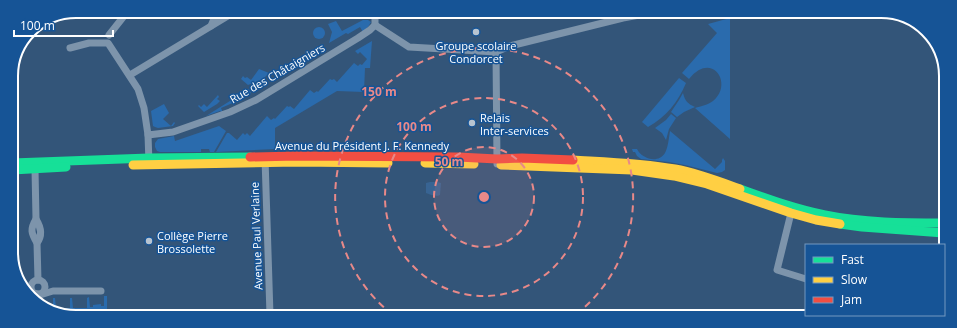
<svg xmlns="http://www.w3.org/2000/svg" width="957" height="328" font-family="'Open Sans',sans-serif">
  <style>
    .green { fill: #2a6bad }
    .water { fill: #386493 }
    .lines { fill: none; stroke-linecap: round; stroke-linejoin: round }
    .street { stroke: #7d94ab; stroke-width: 7 }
    .fast { stroke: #16e098; stroke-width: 9 }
    .slow { stroke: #ffcf43; stroke-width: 9 }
    .jam { stroke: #f24e42; stroke-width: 9 }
    .ring { fill: none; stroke: #e88989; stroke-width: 2; stroke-dasharray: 7 5 }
    .poi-dot { fill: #b8c4d0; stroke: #165496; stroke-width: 1.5 }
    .labels { text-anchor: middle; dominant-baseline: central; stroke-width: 3; stroke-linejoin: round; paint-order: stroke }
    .poi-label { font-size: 11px; fill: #fff; stroke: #165496; text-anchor: start }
    .street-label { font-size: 11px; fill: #fff; stroke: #165496 }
    .rim { fill: none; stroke: #fff; stroke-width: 2 }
    .centre { fill: #e88989; stroke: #165496; stroke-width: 2 }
    .ring-label { font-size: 12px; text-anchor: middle; font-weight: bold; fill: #e88989; stroke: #165496; stroke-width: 3; stroke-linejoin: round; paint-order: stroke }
  </style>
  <rect width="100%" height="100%" fill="#335579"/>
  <g class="green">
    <path d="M730 18V139L695 108C701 106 708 105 713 101 734 84 712 50 689 79L682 73 717 33 708 24Z"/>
    <polygon points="363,20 368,20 371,22 368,27 363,32 360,27 348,34 346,33 329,43 332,32 328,24 336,21 342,31"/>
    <circle cx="319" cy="33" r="6"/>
    <polygon points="372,41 370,68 365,68 364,92 337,91 275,128 275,149 216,152 227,133 229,133 237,140 243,133 245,135 247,133 250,136 267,116 271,120 274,118 275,119 287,106 289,107 290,106 294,109 310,90 314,93 317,91 318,92 330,79 332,80 334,79 337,82 354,63 358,66 360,64 362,65 367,59 360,52 358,54 355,51"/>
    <polygon points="259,69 269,73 263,79 248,85 241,79 243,76 245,78 247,77 251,80"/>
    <path d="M679 78 686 83C678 102 666 117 648 127L642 122Z"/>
    <polygon points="249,89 251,93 241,99 239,97 234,100 235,102 221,108 223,113 220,111 206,116"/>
    <path d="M683 93C685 101 688 104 695 107L684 112 677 117 671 112 679 100Z"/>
    <polygon points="218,95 219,97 217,99 220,101 217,104 204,112 198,106 199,105 201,107 204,104 207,107"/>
    <polygon points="164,104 169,113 163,119 171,126 174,122 175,123 173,126 158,128 155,127 153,126 151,111"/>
    <polygon points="671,114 676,118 669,129 666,140 662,133 655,128 666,120"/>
    <polygon points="219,126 226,131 214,152 210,152 209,149 201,149 201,152 160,152 157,151 155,147 155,143 158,139 174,136 175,141"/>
    <path d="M670 131 715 169 722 162V160L723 158 725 161V170L722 172 717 173 685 165 669 162 641 159 637 156 635 152H633L632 149H637C642 159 658 164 665 153 668 148 669 137 670 131Z"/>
    <polygon points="104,296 107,296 107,315 59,315 48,308 53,308 53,298 55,298 56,308 70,308 70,298 72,298 73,308 87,308 87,298 89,297 90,307 93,307 93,305 101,304 101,306 104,306"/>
  </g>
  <path class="water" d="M430 182H437L441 183 440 195C436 197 431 195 426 193V183Z"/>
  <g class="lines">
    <g class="street">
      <polyline points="375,25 409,47 496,52 510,46 623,18 650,13"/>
      <polyline points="211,26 217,11"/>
      <polyline points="109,35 128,11"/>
      <polyline points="70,48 89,43 108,43 138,89 144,108 148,135 149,163"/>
      <polyline points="496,52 497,164"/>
      <polyline points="130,75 236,11"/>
      <polyline points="148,135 173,132 230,112 256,100 358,38 370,30 375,25 375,12"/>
      <polyline points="265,158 270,315"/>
      <polyline points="35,169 36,219"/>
      <polyline points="791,213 777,270 806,279"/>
      <path d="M36 219C41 227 43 235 37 243 31 233 30 229 36 219Z"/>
      <polyline points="37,243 38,280"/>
      <circle cx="38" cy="287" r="7"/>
      <polyline points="26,292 29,292 40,295 53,291 101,291"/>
      <polyline points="830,317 830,315"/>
    </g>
    <g class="fast">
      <polyline points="12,163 149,158 250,157"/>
      <polyline points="12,170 66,167"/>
      <path d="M740 189C768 199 795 209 825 215 863 223 905 223 944 223"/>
      <polyline points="840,224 862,227 944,233"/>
    </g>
    <g class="slow">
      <path d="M573 160C607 162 641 163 675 169 697 173 718 181 740 189"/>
      <polyline points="425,163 474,164"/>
      <polyline points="133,165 298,162 388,163"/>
      <polyline points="501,165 632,170 674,176 707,184 791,213 816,220 840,224"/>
    </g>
    <polyline class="jam" points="250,157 297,156 458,157 497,159 522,158 573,160"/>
  </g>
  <circle cx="484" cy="197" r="50" fill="#e88989" fill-opacity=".12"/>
  <g class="ring">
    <circle cx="484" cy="197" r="50"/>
    <circle cx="484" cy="197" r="99"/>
    <path d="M393 315A149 149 0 1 1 574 316"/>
  </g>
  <g class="poi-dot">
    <circle cx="476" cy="32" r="4"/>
    <circle cx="472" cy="123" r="4"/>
    <circle cx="149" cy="241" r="4"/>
  </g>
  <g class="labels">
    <g class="poi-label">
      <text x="476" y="45" text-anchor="middle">Groupe scolaire<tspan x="476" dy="13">Condorcet</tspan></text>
      <text x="480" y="117">Relais<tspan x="480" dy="13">Inter-services</tspan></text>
      <text x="157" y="235">Collège Pierre<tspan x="157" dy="13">Brossolette</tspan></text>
    </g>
    <g class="street-label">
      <text transform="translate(277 73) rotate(-30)">Rue des Châtaigniers</text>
      <text x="362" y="145">Avenue du Président J. F. Kennedy</text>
      <text transform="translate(256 236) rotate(-92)">Avenue Paul Verlaine</text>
    </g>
  </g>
  <path d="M0 0H957V328H0ZM76 18H881A58 58 0 0 1 939 76V252A58 58 0 0 1 881 310H76A58 58 0 0 1 18 252V76A58 58 0 0 1 76 18Z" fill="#165496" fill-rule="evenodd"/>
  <path class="rim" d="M76 18H881A58 58 0 0 1 939 76V252A58 58 0 0 1 881 310H76A58 58 0 0 1 18 252V76A58 58 0 0 1 76 18Z"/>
  <circle cx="484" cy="197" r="6" class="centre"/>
  <g class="ring-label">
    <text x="379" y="96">150 m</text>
    <text x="414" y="131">100 m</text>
    <text x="449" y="166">50 m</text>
  </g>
  <rect x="805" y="244" width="140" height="72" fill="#165496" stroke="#7398c0"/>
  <rect x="813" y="257" width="20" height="6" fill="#16e098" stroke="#7398c0"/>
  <text x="841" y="264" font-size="12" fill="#ffffff">Fast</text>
  <rect x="813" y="277" width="20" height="6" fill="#ffcf43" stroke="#7398c0"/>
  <text x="841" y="284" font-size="12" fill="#ffffff">Slow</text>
  <rect x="813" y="297" width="20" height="6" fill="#f24e42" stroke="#7398c0"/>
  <text x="841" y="304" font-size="12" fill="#ffffff">Jam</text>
  <path d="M14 30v6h99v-6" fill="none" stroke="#ffffff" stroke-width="2"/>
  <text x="20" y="30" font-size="12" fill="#ffffff" stroke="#165496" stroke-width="3" paint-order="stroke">100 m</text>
</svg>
